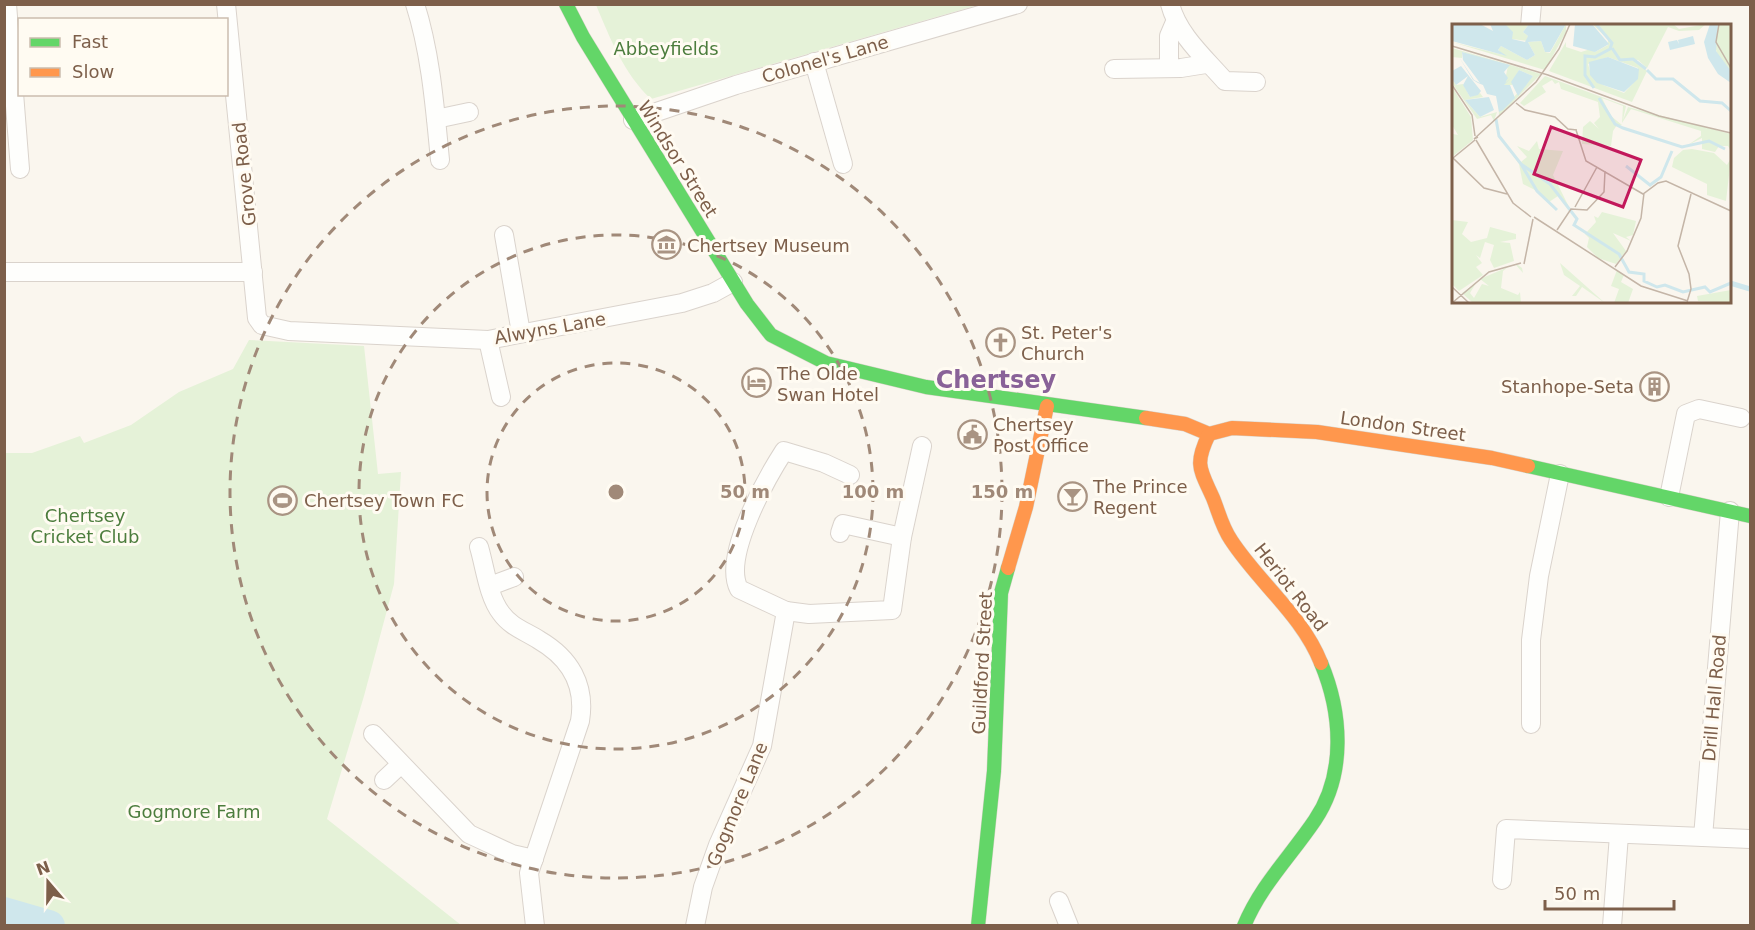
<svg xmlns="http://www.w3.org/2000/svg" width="1755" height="930" font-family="'DejaVu Sans',sans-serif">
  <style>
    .green { fill: #e5f2d8 }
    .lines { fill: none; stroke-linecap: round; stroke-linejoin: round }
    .stream { stroke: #cfe7ec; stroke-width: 5 }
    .river { stroke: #cfe7ec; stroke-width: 32 }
    .street-casing { stroke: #dad3cc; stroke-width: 20 }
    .fast-casing { stroke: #d8d2c9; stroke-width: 15 }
    .slow-casing { stroke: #d8d2c9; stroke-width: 15 }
    .street { stroke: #fefefc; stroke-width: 18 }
    .fast { stroke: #63d668; stroke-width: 14 }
    .slow { stroke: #ff974d; stroke-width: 14 }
    .ring { fill: none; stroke: #a08978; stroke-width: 3; stroke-dasharray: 10 8 }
    .labels { text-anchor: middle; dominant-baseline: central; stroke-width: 6; stroke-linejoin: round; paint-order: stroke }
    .park-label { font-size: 18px; fill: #4c7d3d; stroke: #fffbf2 }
    .street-label { font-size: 18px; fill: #7d5f4a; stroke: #fffbf2 }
    .poi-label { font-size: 18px; fill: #7d5f4a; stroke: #fffbf2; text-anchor: start }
    .district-label { font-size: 24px; font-weight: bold; fill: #896298; stroke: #fffbf2 }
    .inset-river { fill: none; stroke: #cfe7ec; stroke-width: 3 }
    .inset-road { fill: none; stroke: #c4b5a7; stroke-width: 1.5 }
    .view { fill: #c2185b; fill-opacity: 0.15; stroke: #c2185b; stroke-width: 3 }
    .inset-edge { fill: none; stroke: #7d5f4a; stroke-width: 3 }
    .centre { fill: #a08978; stroke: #fffbf2; stroke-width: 3 }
    .ring-label { font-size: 18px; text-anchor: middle; font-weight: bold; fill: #a08978; stroke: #fffbf2; stroke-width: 6; stroke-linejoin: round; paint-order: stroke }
  </style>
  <rect width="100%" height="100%" fill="#faf6ee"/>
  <g class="green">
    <path d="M596 5H978L651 99C624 74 610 38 596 5Z"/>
    <polygon points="249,340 364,346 378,474 401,472 394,584 364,696 327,819 461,925 5,925 5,453 32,453 80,436 84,443 131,425 179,392 233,369"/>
  </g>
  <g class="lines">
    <polyline class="stream" points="1730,283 1750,289"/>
    <polyline class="river" points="4,913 49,926"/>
    <defs>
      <g id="street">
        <polyline points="7,4 20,169"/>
        <polyline points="226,4 257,318 262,325 289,331 488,340 682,303 713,293 733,282"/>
        <path d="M415 4C431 54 435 109 440 160"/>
        <path d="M1170 4C1178 35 1205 58 1225 81L1256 82"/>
        <polyline points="1530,26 1532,4"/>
        <polyline points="814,62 843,164"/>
        <polyline points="1169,68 1169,36 1175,22"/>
        <polyline points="1114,69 1181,68 1206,64"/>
        <polyline points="436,119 469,112"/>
        <polyline points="633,120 736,85 1018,4"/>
        <polyline points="504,235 521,333"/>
        <polyline points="4,272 253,272"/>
        <polyline points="488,340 501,397"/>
        <polyline points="1669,497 1686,414 1699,409 1741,418"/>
        <polyline points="1730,511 1703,837 1750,839"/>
        <polyline points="840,533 843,524 902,537"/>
        <path d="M479 547C485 567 488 596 501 613 511 627 525 631 539 640 570 658 586 685 580 721L529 873 535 926"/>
        <polyline points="490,586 514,577"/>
        <polyline points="786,611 809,614 892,610 902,537 922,446"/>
        <polyline points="1531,724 1531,640 1539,576 1560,474"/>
        <polyline points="373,734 469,834 512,854 534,859"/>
        <polyline points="384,780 400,765"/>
        <polyline points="1502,880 1506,829 1703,837"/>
        <polyline points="1059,901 1069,926"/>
        <path d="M695 926 703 887 718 845 762 746 786 611 739 589C722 557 766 479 784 451L824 463 850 475"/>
        <polyline points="1612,926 1619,835"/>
      </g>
      <g id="fast">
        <polyline points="566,4 583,37 747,304 771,335 826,363 926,387 1146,418"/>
        <polyline points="1528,466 1750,516"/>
        <polyline points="978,926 994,771 1001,593 1008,568"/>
        <path d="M1244 926C1261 885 1290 857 1315 820 1346 774 1342 713 1321 663"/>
      </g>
      <g id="slow">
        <polyline points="1146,418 1185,424 1209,434 1232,428 1317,432 1492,458 1528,466"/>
        <path d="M1209 434C1194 465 1200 469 1213 498 1219 513 1222 527 1231 540 1259 583 1302 615 1321 663"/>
        <polyline points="1008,568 1026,507 1047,406"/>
      </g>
    </defs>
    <use href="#street" class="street-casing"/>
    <use href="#fast" class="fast-casing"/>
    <use href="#slow" class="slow-casing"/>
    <use href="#street" class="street"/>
    <use href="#fast" class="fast"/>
    <use href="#slow" class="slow"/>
  </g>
  <g class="ring">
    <circle cx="616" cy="492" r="129"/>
    <circle cx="616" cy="492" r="257"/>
    <circle cx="616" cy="492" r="386"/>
  </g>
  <defs>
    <symbol id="museum-ring" viewBox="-11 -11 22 22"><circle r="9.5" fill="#fffbf2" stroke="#a99483" stroke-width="1.5"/><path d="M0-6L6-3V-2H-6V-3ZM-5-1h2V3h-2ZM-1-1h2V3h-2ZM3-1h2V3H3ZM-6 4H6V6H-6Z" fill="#a99483"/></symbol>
    <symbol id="church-ring" viewBox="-11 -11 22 22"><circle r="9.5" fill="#fffbf2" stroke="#a99483" stroke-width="1.5"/><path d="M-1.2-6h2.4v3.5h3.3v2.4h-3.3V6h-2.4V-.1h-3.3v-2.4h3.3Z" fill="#a99483"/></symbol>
    <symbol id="hotel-ring" viewBox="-11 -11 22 22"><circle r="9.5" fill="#fffbf2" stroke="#a99483" stroke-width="1.5"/><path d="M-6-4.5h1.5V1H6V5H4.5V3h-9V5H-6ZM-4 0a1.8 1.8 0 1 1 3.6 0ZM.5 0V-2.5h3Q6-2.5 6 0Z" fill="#a99483"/></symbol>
    <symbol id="building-ring" viewBox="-11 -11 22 22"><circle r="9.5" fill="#fffbf2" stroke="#a99483" stroke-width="1.5"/><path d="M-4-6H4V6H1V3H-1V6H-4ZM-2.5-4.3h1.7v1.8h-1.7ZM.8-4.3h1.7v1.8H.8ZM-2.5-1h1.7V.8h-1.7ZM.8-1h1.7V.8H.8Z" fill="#a99483"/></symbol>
    <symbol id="civic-ring" viewBox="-11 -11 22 22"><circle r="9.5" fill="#fffbf2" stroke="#a99483" stroke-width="1.5"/><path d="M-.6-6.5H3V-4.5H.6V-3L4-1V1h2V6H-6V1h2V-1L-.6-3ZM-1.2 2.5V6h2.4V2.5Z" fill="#a99483"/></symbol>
    <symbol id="bar-ring" viewBox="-11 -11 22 22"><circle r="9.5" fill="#fffbf2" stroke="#a99483" stroke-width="1.5"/><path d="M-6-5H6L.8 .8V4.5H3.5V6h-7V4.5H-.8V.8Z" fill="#a99483"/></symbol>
    <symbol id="stadium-ring" viewBox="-11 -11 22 22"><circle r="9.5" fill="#fffbf2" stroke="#a99483" stroke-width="1.5"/><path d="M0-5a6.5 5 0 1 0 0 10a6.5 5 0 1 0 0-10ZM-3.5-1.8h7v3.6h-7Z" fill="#a99483"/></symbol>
  </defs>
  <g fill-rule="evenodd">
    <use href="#museum-ring" x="650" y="228" width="33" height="33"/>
    <use href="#church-ring" x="984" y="326" width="33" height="33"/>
    <use href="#hotel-ring" x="740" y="366" width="33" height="33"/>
    <use href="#building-ring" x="1638" y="370" width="33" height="33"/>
    <use href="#civic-ring" x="956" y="418" width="33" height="33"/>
    <use href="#bar-ring" x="1056" y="480" width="33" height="33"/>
    <use href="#stadium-ring" x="266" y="484" width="33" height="33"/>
  </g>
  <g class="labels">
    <g class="park-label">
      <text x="666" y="48">Abbeyfields</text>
      <text x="85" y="515">Chertsey<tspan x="85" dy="21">Cricket Club</tspan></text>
      <text x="194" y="811">Gogmore Farm</text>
    </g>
    <g class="street-label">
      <text transform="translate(825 59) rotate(-16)">Colonel's Lane</text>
      <text transform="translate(678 159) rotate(58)">Windsor Street</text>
      <text transform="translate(244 174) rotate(-96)">Grove Road</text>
      <text transform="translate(550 328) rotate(-10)">Alwyns Lane</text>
      <text transform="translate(1403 426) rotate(8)">London Street</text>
      <text transform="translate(1291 587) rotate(52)">Heriot Road</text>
      <text transform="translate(982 663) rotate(-87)">Guildford Street</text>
      <text transform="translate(1714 698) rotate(-85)">Drill Hall Road</text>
      <text transform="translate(737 804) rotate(-68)">Gogmore Lane</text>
    </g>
    <g class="poi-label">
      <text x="687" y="245">Chertsey Museum</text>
      <text x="1021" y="332">St. Peter's<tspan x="1021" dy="21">Church</tspan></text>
      <text x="777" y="373">The Olde<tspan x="777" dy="21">Swan Hotel</tspan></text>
      <text x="1634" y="386" text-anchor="end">Stanhope-Seta</text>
      <text x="993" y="424">Chertsey<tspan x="993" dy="21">Post Office</tspan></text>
      <text x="1093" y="486">The Prince<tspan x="1093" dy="21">Regent</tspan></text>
      <text x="304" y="500">Chertsey Town FC</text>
    </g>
    <g class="district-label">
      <text x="996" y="380">Chertsey</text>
    </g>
  </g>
  <g transform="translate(1452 24)">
    <rect width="279" height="279" fill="#faf6ee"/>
    <path d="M53 0H77L71 8 76 12 75 17 60 15ZM114 0V8L93 46 0 18 52 31 46 26 49 22 75 36 83 31 76 18 89 17 93 28 98 29ZM140 0H221L227 5 254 0 247 6 227 7 216 3 195 44 186 36 172 35 183 37 195 47 180 78 97 47 114 18V23L129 28 139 25 143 28 156 21V15ZM156 33 186 44V54L172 69 151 61 138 47 136 40ZM266 0H279V47L265 31 262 15ZM0 24 89 50 47 92 46 72 40 69 48 72 50 86 81 52 67 46 60 61H52L56 42 10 28V34L0 33ZM93 52 174 82 171 96 176 83 279 110V127L276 122H267L263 128 250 125V114L236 121 249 112V107L179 85 170 99 171 82 150 74 159 92 170 101H165L161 107 159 122 130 120 131 103 138 97 147 105 142 99 148 93 146 78 109 65 107 58 103 60 100 56 90 62 94 68 72 82 68 79ZM0 55 4 61 11 60 18 73 28 69 31 73 13 76 28 93 45 88 42 97 39 91 25 95 0 59ZM0 63 19 93 21 116 0 133 1 110 6 111 0 101ZM47 112 69 138 75 133 65 122 77 127 85 117 87 125 111 127 101 151 118 185 106 172 97 178 87 168 71 160 67 140ZM240 125 262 129 275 141 279 134 274 177 255 171V160L220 143 222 134 231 126ZM150 188 184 197 181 211 174 213 179 217 161 209 174 227 164 240 146 234 135 223 137 214 133 210 144 198 142 192 146 194ZM0 196 16 198 10 210 19 218 35 214 38 203 64 210V215L48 218 58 219 62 237 42 244 38 236 42 221 33 218 28 234 24 231 30 239 24 243 31 251 7 267 0 260ZM108 239 153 279 130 263 124 272H120L128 262 112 251ZM61 241H66L70 244 71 249 64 241 56 243 51 247 49 264 66 271 68 268 69 279H21L10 269 24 259 18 269 22 274 30 260 37 262 28 255ZM165 246 172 251 169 258 181 265 176 279H162L167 265 159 262ZM279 266V279L246 277 245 272Z" fill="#e5f2d8" fill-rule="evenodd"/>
    <path d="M0 0H28L41 7 38 0H53L61 8 60 15 73 18 76 12 71 8 77 0H114L98 28H93L89 17 76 18 83 31 75 36 49 22 46 26 55 32 0 17ZM123 0H140L157 20 143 28 121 22ZM258 0H266L264 27 279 47V59L266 50 256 34 252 18ZM241 12 243 20 218 26 216 18 225 16 227 20 226 16ZM10 28 58 41 52 48 56 54 53 59 58 55 52 61H58L63 74 51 86 47 88 44 72 35 70 31 61 26 59 21 56 7 33 0 31 7 33 22 56 28 59 11 36ZM156 33 187 45 186 55 172 68 145 59 138 51 137 38ZM9 42 29 67 26 71 18 73 11 61 16 52 4 61 0 55V47ZM67 46 81 52 66 72 59 58ZM37 73 42 86 28 93 13 76Z" fill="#cfe7ec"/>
    <path class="inset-river" d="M160 24 168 36 181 35 194 45M195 46 204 55H221L248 77 270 79 279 87M142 64 133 51V32L143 33 158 25 160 19 144 0M147 74 163 100 171 104 230 123 257 117 273 125M44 95 47 112 69 140 98 160 125 195 122 201 167 230 177 248 192 250V257L205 263 213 261 231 268 253 263 258 268 279 259M69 140 85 167 105 186M174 142 198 161 209 153 220 127"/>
    <path class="inset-road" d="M267 0 264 18 279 44M0 22 96 51 207 92 279 109M0 61 20 91 23 112M64 79 73 86 103 93 116 105 125 106M124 106 134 137 191 170 206 159 214 157 279 187M26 113 22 115 84 58 107 25 118 0M23 116 1 134 32 164 55 170M24 116 61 179 79 193M123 183 145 143M82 193 189 262 236 277M105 206 119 185 135 186 152 168 153 147M72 240 81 195M163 243 175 227 189 194 192 169M0 263 17 279M235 278 239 265 237 250 226 222 239 170M0 279 37 248 69 239"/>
    <path class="view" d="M99 103 189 136 171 183 82 150Z"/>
    <rect width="279" height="279" class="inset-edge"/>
  </g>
  <circle cx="616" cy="492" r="9" class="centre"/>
  <g class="ring-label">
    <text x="745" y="498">50 m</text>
    <text x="873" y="498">100 m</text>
    <text x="1002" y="498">150 m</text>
  </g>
  <rect width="1755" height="930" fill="none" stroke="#7d5f4a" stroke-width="12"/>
  <rect x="18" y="18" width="210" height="78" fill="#fffbf2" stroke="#cbbdaf" stroke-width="1.5"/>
  <rect x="30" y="38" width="30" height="9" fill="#63d668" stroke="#cbbdaf" stroke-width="1.5"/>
  <text x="72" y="48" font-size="18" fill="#7d5f4a">Fast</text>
  <rect x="30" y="68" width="30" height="9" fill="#ff974d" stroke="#cbbdaf" stroke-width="1.5"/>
  <text x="72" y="78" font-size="18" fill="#7d5f4a">Slow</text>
  <g transform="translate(48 882) rotate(340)" stroke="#fffbf2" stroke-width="4.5" paint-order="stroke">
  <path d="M0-4.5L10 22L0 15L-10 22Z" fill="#7d5f4a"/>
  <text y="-9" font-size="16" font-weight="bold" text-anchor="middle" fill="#7d5f4a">N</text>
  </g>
  <path d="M1545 900v9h129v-9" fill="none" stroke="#7d5f4a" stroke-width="3"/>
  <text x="1554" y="900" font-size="18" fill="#7d5f4a" stroke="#fffbf2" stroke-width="4.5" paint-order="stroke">50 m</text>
</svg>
